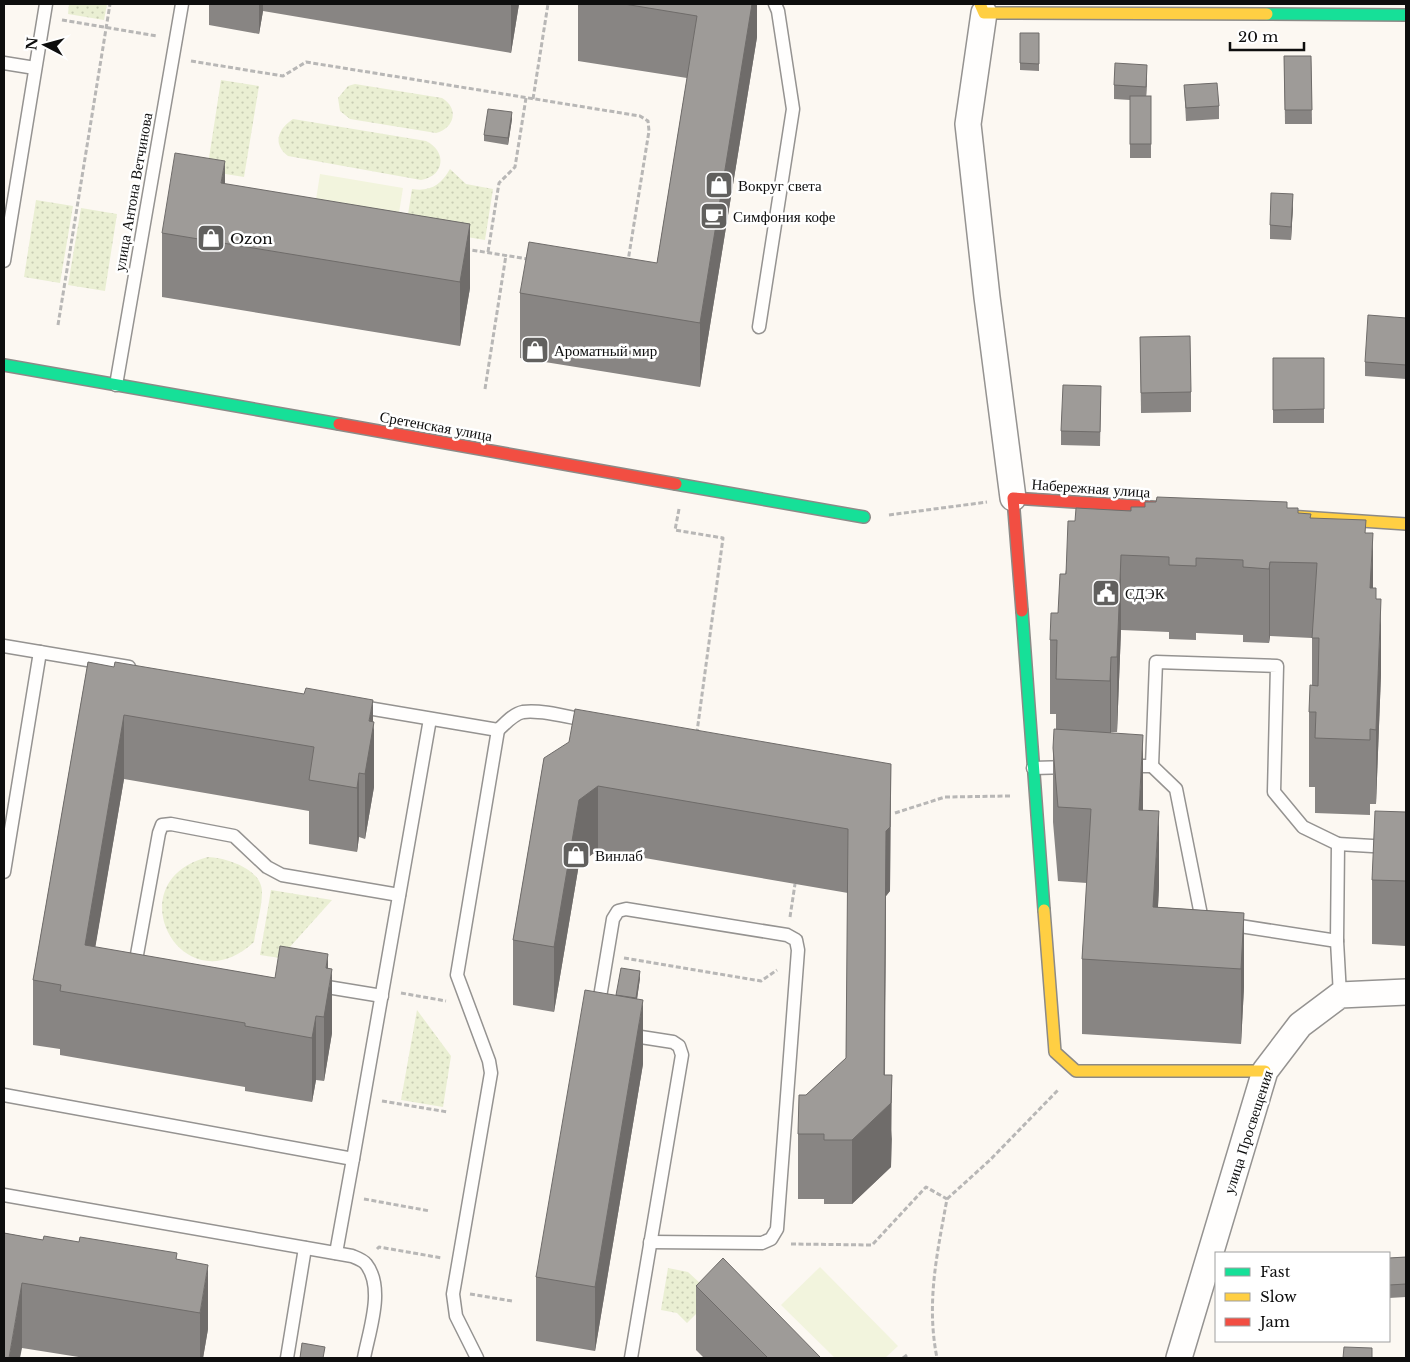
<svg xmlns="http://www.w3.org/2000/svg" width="1410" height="1362" font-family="'Libre Baskerville',serif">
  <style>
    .park { fill: url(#park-dots) }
    .pitch { fill: #f2f4dd }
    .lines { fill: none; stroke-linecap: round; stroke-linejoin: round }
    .lane-casing { stroke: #959391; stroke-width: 15 }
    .street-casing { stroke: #959391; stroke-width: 28 }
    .fast-casing { stroke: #8c8a87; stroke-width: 14 }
    .slow-casing { stroke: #8c8a87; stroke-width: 14 }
    .jam-casing { stroke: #8c8a87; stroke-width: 14 }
    .path { stroke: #b8b7b6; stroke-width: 3; stroke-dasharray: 5 2.5; stroke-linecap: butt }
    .lane { stroke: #fffefd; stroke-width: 12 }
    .street { stroke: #fffefd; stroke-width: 25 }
    .fast { stroke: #16e098; stroke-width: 11 }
    .slow { stroke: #ffcf43; stroke-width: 11 }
    .jam { stroke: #f24e42; stroke-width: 11 }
    .wall { fill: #888583 }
    .shaded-wall { fill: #6f6c6a }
    .building { fill: #9e9b98; stroke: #6f6c6a }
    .labels { text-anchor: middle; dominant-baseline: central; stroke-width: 5; stroke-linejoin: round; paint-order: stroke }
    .poi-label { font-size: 15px; fill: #0e0e0e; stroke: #fff; text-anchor: start }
    .street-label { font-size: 15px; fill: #0e0e0e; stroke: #fff }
  </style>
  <defs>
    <pattern id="park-dots" width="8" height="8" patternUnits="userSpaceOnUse" patternTransform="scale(1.25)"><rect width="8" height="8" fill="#eaefd3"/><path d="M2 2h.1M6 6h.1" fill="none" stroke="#c8ccb4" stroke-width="1.8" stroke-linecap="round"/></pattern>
  </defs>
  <rect width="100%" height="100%" fill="#fcf8f2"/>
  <g class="park">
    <polygon points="69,4 107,4 104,20 68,14"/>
    <polygon points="221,80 259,86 244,177 207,171"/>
    <path d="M355 84 442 98C459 108 455 128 436 133L350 119 340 111 338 98 348 86Z"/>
    <path d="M293 119 426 141C447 151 445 176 421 180L288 156C272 144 278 129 293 119Z"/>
    <path d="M450 169 466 184 493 189 485 240 406 227 412 189C430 192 441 185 450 169Z"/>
    <polygon points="36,200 73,206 60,283 24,277"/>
    <polygon points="81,208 117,214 105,291 68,285"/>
    <path d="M208 857C227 858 262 869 262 892 262 908 256 927 254 942 182 1009 114 881 208 857Z"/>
    <polygon points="271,890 332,900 280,958 260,955"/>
    <polygon points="417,1010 451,1056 443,1107 401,1100"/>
    <polygon points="668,1268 688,1272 714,1296 687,1323 677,1313 661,1310"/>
  </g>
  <g class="pitch">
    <polygon points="320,174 403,188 398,219 315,206"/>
    <polygon points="820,1267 898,1346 885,1358 835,1358 781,1305"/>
  </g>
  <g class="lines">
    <defs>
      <g id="lane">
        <polyline points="4,63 35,68"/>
        <polyline points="4,261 46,4"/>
        <polyline points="759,327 793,109 778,11 775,4"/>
        <polyline points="116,385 182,4"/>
        <polyline points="4,646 129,667"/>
        <path d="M356 706 498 730C505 724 513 714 523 712 541 709 572 718 590 721"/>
        <polyline points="1128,766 1152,766 1156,662 1277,666 1274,792 1303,827 1338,844 1337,941 1340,995"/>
        <polyline points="1152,766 1176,789 1202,920 1207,921"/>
        <polyline points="1033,768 1070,767"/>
        <polyline points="1338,844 1406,848"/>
        <polyline points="4,872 40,652"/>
        <polyline points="1227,924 1337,941"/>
        <polyline points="139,971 136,960 159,833 162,825 171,824 234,836 267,867 282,875 399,895"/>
        <polyline points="315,985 382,996"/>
        <polyline points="598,1009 613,919 618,911 626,909 787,935 796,940 798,950 777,1229 771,1239 762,1243 650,1242"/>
        <polyline points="628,1035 673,1042 679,1046 682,1055 631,1358"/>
        <polyline points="4,1095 353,1159 430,719"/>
        <path d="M4 1195 352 1256C357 1258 363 1260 366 1264 385 1288 369 1331 364 1358"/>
        <polyline points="336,1253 353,1159"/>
        <polyline points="287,1358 305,1248"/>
        <polyline points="477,1358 456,1316 453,1294 491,1073 489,1061 457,975 498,730"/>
      </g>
      <g id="street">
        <polyline points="984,13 968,124 987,297 1013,498"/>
        <polyline points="1179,1358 1265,1071 1300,1025 1340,995 1406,992"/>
      </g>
      <g id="fast">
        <polyline points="1267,14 1406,15"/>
        <polyline points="4,365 339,424"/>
        <polyline points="676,484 864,517"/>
        <polyline points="1022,611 1044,910"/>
      </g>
      <g id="slow">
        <polyline points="980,4 984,13 1267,14"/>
        <polyline points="1273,515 1406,524"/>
        <polyline points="1044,910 1055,1052 1076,1071 1265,1071"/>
      </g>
      <g id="jam">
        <polyline points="339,424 676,484"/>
        <polyline points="1022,611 1013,498 1183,509"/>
      </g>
    </defs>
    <use href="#lane" class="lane-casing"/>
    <use href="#street" class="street-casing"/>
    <use href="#fast" class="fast-casing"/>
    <use href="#slow" class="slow-casing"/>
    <use href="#jam" class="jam-casing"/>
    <g class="path">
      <polyline points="62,20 157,36"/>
      <polyline points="191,61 283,76 306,62 640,116 648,121 649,131 628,261"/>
      <polyline points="533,99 548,4"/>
      <polyline points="465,249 528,259"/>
      <polyline points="488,252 499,183 515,167 526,98"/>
      <polyline points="58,325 110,4"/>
      <polyline points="485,389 506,255"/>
      <polyline points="679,509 675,530 723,538 697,732"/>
      <polyline points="889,515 987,502"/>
      <polyline points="895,813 945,797 1010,796"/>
      <polyline points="790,917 795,884"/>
      <polyline points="624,958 761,981 777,970"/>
      <polyline points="401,993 446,1001"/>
      <polyline points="382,1101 448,1112"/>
      <polyline points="364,1199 430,1211"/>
      <polyline points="947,1199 990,1160 1059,1089"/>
      <path d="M791 1244 872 1245 926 1187 947 1199C937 1254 926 1303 937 1358"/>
      <polyline points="377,1249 379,1247 442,1258"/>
      <polyline points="470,1294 512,1301"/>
      <polyline points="903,1358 907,1355"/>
    </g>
    <use href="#lane" class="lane"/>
    <use href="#street" class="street"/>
    <use href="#fast" class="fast"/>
    <use href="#slow" class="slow"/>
    <use href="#jam" class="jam"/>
  </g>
  <g class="wall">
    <polygon points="209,4 519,4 511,53 263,11 259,34 209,25"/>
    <polygon points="578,4 757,4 757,37 700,387 520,358 520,293 657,263 687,78 578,61"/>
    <polygon points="1020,33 1039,33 1039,71 1020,70"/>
    <polygon points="1284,56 1311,56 1312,124 1285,124"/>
    <polygon points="1147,78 1146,96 1151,96 1151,158 1130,158 1130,100 1114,99 1114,85"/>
    <polygon points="1184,85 1219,106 1219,119 1186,121"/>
    <polygon points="512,119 508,145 484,141 484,135"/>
    <polygon points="225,184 470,224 470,288 460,346 162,297 162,233"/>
    <polygon points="1293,207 1291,240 1270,239 1270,225"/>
    <polygon points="1406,318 1406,379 1365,376 1365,362"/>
    <polygon points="1140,337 1191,392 1191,412 1141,413"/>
    <rect x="1273" y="358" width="51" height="65"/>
    <polygon points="1101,400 1100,446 1061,445 1061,431"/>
    <polygon points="1145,507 1287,508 1298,513 1311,518 1366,533 1373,588 1376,599 1381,674 1376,804 1370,804 1370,815 1315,813 1315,787 1309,787 1309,712 1312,685 1312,638 1270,636 1269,643 1243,642 1243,635 1196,633 1196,640 1169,639 1169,632 1121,630 1117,732 1111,732 1111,733 1143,810 1159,886 1158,907 1244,913 1244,987 1241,1044 1082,1034 1082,959 1087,883 1058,881 1053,822 1053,748 1056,729 1056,714 1050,714 1050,640 1058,613 1075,521"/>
    <polygon points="88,662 373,722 374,787 365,839 359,837 357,852 309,844 309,811 124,779 95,947 275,978 328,968 332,1033 324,1081 316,1080 312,1102 245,1091 245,1087 60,1055 60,1049 33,1045 33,980"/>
    <polygon points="544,758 891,764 890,891 886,896 885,1075 892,1139 891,1167 852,1204 824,1204 824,1199 798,1199 798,1134 806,1095 846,1058 848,893 598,850 579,864 554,1012 513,1005 513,940"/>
    <polygon points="1406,812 1406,946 1372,944 1372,880"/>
    <polygon points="640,978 637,999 643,1064 595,1351 536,1341 536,1277 616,995"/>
    <polygon points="4,1233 43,1240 79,1242 177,1260 208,1329 203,1358 85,1358 22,1348"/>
    <polygon points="1406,1257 1406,1297 1389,1298 1389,1258"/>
    <polygon points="696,1286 821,1358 704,1358 696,1350"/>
  </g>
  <g class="shaded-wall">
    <polygon points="259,4 263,4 263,11 259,34"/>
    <polygon points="511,4 519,4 511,53"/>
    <polygon points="752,4 757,4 757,37 700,387 700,323"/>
    <polygon points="1147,65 1147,78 1146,101 1146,87"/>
    <polygon points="512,112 512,119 508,145 508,138"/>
    <polygon points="225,161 225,225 221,183"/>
    <polygon points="1293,194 1293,207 1291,240 1291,227"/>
    <polygon points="470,224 470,288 460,346 460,282"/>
    <polygon points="1373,533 1373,608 1370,588"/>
    <polygon points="1121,555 1121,630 1117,732 1117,657"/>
    <polygon points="1270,562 1270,636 1269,643 1269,569"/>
    <polygon points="1381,599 1381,674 1376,804 1376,730"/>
    <polygon points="1111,657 1111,732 1110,756 1110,681"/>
    <polygon points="373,700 373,730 374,722 374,787 365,839 365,774 369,721"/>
    <polygon points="124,715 124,779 87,996 85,945"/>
    <polygon points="1143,735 1143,809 1139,884 1139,810"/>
    <polygon points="891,764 890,891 886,896 884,1109 892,1075 891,1167 852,1204 852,1140 886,831"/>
    <polygon points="359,773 359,837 357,852 357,788"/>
    <polygon points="598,786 598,850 579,864 554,1012 554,947 579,800"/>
    <polygon points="1159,811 1159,886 1155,964 1153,907"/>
    <polygon points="1244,913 1244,987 1241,1044 1241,969"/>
    <polygon points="328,954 328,994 332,969 332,1033 324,1081 324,1017 326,968"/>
    <polygon points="640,971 640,978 636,1006 636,999"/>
    <polygon points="643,1000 643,1064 595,1351 595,1287"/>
    <polygon points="316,1016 316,1080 312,1102 312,1038"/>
    <polygon points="208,1265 208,1329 203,1358 200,1358 200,1313"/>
    <polygon points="22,1283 22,1348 20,1358 9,1358"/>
  </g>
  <g class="building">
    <polygon points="624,4 752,4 700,323 520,293 529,242 657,263 697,16"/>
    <polygon points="1020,33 1039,33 1039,64 1020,63"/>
    <polygon points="1284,56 1311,56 1312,110 1285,110"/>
    <polygon points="1115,63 1147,65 1146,87 1114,85"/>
    <polygon points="1217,83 1219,106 1186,108 1184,85"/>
    <rect x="1130" y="96" width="21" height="48"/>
    <polygon points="488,109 512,112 508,138 484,135"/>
    <polygon points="175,153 225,161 221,183 470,224 460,282 162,233"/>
    <polygon points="1271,193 1293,194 1291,227 1270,225"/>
    <polygon points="1368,315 1406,318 1406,365 1365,362"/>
    <polygon points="1190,336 1191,392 1141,393 1140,337"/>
    <polygon points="1273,358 1324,358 1324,409 1273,410"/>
    <polygon points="1063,385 1101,386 1100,432 1061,431"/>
    <polygon points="1157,497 1287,502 1287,508 1298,508 1298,513 1311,514 1310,518 1366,520 1365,533 1373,533 1370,588 1376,588 1376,599 1381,599 1376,730 1370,729 1370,740 1315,738 1316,712 1309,712 1310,685 1318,686 1319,638 1312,638 1317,563 1270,562 1269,569 1243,567 1243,560 1196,558 1196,566 1169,565 1169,557 1121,555 1117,657 1111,657 1110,681 1056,679 1057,640 1050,640 1051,613 1058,613 1060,574 1066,574 1068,521 1075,521 1076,508 1131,511 1131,507 1145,507 1145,502 1156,502"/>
    <polygon points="88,662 114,667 115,662 304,694 306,688 373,700 369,721 374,722 365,774 359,773 357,788 309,780 314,747 124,715 85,945 275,978 280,946 328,954 326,968 332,969 324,1017 316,1016 312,1038 245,1026 245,1023 60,991 61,985 33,980"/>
    <polygon points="575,709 891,764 890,827 886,831 884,1075 892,1075 891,1103 852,1140 824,1140 824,1134 798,1134 799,1095 806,1095 846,1058 848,829 598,786 579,800 554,947 513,940 544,758 569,742"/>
    <polygon points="1054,729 1143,735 1139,810 1159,811 1153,907 1244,913 1241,969 1082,959 1091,809 1058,807 1053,748"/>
    <polygon points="1375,811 1406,812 1406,881 1372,880"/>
    <polygon points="621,968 640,971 636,998 616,995"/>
    <polygon points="585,990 643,1000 595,1287 536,1277"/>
    <polygon points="4,1233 43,1240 44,1236 79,1242 80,1237 177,1253 176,1259 208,1265 200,1313 22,1283 9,1358 4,1358"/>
    <polygon points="1406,1257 1406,1284 1389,1285 1389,1258"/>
    <polygon points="723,1258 821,1358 768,1358 696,1286"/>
    <polygon points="302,1343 325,1347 323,1358 300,1358"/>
    <polygon points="1344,1347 1372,1348 1372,1358 1343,1358"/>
  </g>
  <defs>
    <symbol id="shop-square" viewBox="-11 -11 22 22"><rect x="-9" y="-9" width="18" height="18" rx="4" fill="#61605e" stroke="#fff"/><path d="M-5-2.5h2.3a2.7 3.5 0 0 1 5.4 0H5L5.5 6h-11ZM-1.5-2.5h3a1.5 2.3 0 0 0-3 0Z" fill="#fff"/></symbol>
    <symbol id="cafe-square" viewBox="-11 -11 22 22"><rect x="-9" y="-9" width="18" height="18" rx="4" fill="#61605e" stroke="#fff"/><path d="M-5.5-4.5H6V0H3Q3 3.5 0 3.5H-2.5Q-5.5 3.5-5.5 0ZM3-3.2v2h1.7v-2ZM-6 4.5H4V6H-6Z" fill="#fff"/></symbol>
    <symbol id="civic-square" viewBox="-11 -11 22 22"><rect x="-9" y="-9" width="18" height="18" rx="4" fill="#61605e" stroke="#fff"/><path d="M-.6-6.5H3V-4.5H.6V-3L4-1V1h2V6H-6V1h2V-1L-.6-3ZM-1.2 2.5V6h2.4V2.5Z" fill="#fff"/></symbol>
  </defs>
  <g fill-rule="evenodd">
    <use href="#shop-square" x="703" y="169" width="32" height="32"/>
    <use href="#cafe-square" x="698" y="200" width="32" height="32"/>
    <use href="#shop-square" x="195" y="222" width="32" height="32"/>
    <use href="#shop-square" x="519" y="334" width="32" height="32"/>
    <use href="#civic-square" x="1090" y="577" width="32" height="32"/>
    <use href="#shop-square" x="560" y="839" width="32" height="32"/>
  </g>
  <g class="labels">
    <g class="poi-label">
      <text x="738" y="185">Вокруг света</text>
      <text x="733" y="216">Симфония кофе</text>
      <text x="230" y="238">Ozon</text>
      <text x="554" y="350">Ароматный мир</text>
      <text x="1125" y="593">СДЭК</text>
      <text x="595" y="855">Винлаб</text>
    </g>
    <g class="street-label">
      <text transform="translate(133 192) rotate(-80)">улица Антона Ветчинова</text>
      <text transform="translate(436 426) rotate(10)">Сретенская улица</text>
      <text transform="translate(1091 488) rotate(4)">Набережная улица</text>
      <text transform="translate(1248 1132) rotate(-72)">улица Просвещения</text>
    </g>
  </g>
  <rect width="1410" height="1362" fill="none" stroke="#0e0e0e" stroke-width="10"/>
  <rect x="1215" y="1252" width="175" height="90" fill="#ffffff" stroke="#9f9f9f"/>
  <rect x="1225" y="1268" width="25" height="8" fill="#16e098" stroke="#9f9f9f"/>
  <text x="1260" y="1277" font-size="15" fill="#0e0e0e">Fast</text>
  <rect x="1225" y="1293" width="25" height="8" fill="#ffcf43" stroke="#9f9f9f"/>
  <text x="1260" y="1302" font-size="15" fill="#0e0e0e">Slow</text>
  <rect x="1225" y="1318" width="25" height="8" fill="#f24e42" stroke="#9f9f9f"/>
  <text x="1260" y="1327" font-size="15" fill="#0e0e0e">Jam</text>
  <g transform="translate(45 45) rotate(276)" stroke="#ffffff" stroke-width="4" paint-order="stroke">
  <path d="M0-4L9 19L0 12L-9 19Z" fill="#0e0e0e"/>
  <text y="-8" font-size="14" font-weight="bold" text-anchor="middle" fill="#0e0e0e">N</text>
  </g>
  <path d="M1230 42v8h74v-8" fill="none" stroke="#0e0e0e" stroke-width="2.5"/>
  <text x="1238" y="42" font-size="15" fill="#0e0e0e" stroke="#ffffff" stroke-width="4" paint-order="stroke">20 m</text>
</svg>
